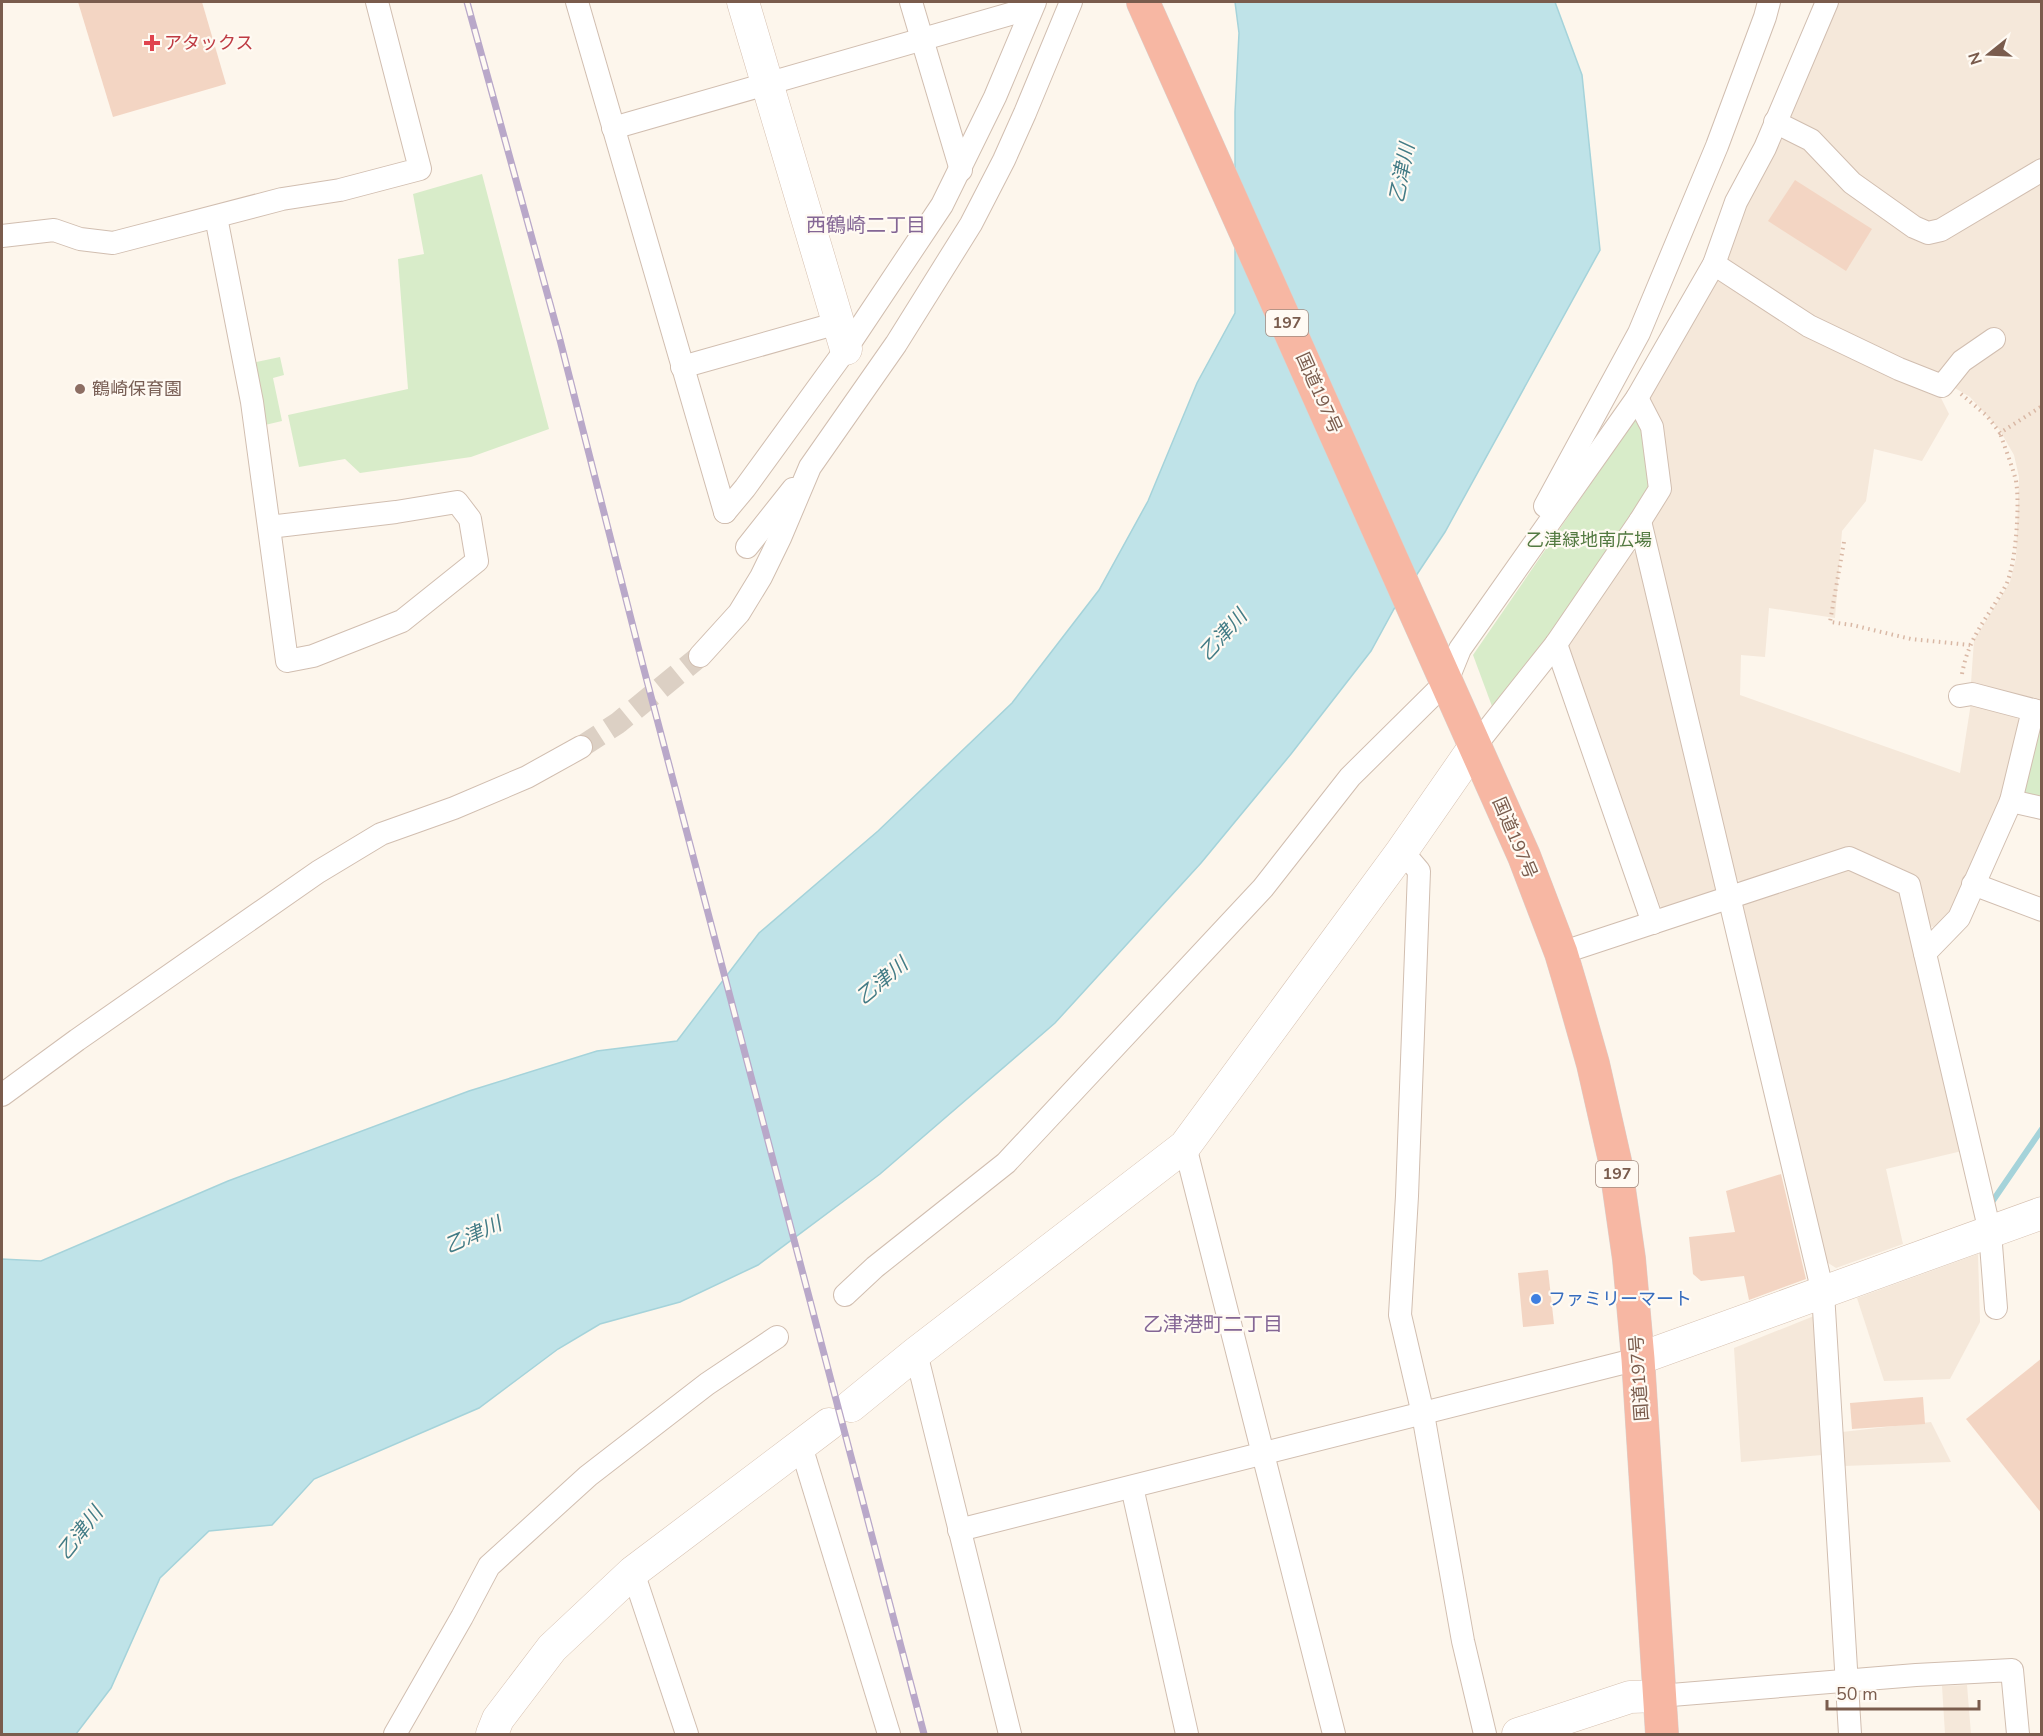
<svg xmlns="http://www.w3.org/2000/svg" width="2043" height="1736" font-family="'Nunito Sans','Noto Sans JP',sans-serif">
  <style>
    .residential { fill: #f5e8da }
    .green { fill: #d8ecc9 }
    .water { fill: #bfe3e8; stroke: #a5d3da; stroke-width: 1.5 }
    .lines { fill: none; stroke-linecap: round; stroke-linejoin: round }
    .stream { stroke: #a5d3da; stroke-width: 6 }
    .building { fill: #f3d5c3 }
    .street-tunnel { stroke: #dcd0c4; stroke-width: 22; stroke-dasharray: 22 11; stroke-linecap: butt }
    .street-casing { stroke: #d1beb0; stroke-width: 24 }
    .secondary-casing { stroke: #d6c0b0; stroke-width: 33 }
    .highway-casing { stroke: #dad1cd; stroke-width: 34 }
    .path { stroke: #d9b8a5; stroke-width: 4; stroke-dasharray: 1.5 4.5; stroke-linecap: butt }
    .street { stroke: #fff; stroke-width: 22 }
    .secondary { stroke: #fff; stroke-width: 32 }
    .highway { stroke: #f7b7a3; stroke-width: 33 }
    .rail-casing { stroke: #b9a8c9; stroke-width: 7 }
    .rail { stroke: #fffaf3; stroke-width: 4.5; stroke-dasharray: 14; stroke-linecap: butt }
    .health-dot { fill: #e0444e; stroke: #fffaf3; stroke-width: 2 }
    .education-dot { fill: #8d6e63; stroke: #fffaf3; stroke-width: 2 }
    .shop-dot { fill: #3f7fe0; stroke: #fffaf3; stroke-width: 2 }
    .labels { text-anchor: middle; dominant-baseline: central; stroke-width: 4.5; stroke-linejoin: round; paint-order: stroke }
    .shield { fill: #fffaf3; stroke: #a28b7f; stroke-width: 1.5 }
    .shield-label { font-size: 16px; font-weight: bold; fill: #7a5c4d }
    .health-label { font-size: 18px; fill: #be3a42; stroke: #fffaf3; text-anchor: start }
    .education-label { font-size: 18px; fill: #785e54; stroke: #fffaf3; text-anchor: start }
    .street-label { font-size: 18px; fill: #7a5c4d; stroke: #fffaf3 }
    .park-label { font-size: 18px; fill: #537a41; stroke: #fffaf3 }
    .shop-label { font-size: 18px; fill: #366cbe; stroke: #fffaf3; text-anchor: start }
    .water-label { font-size: 20px; font-style: italic; fill: #437c86; stroke: #fffaf3 }
    .neighbourhood-label { font-size: 20px; fill: #846695; stroke: #fffaf3 }
  </style>
  <rect width="100%" height="100%" fill="#fdf6ec"/>
  <g class="residential">
    <polygon points="1840,2 2041,2 2041,160 1942,219 1926,223 1858,177 1817,133 1787,114"/>
    <polygon points="1784,139 1804,147 1913,238 2041,181 2041,703 1971,683 1974,640 2010,582 2016,558 2019,477 2014,455 1999,429 1970,397 1938,378 1847,337 1726,263 1747,196 1774,142"/>
    <polygon points="1719,272 1938,392 1949,414 1922,461 1874,449 1866,501 1842,531 1835,618 1769,608 1765,657 1741,655 1740,695 1960,773 1971,703 2014,715 2020,721 1999,805 1950,913 1934,927 1928,926 1916,877 1849,847 1744,883 1736,879 1650,520 1671,490 1648,397"/>
    <polygon points="1628,551 1639,553 1718,883 1714,893 1662,910 1556,644"/>
    <polygon points="1847,870 1900,892 1962,1151 1886,1169 1903,1244 1836,1268 1825,1261 1740,911 1745,902"/>
    <polygon points="1978,1254 1980,1322 1950,1379 1884,1381 1857,1298"/>
    <polygon points="1814,1316 1822,1455 1741,1462 1734,1348"/>
    <polygon points="1931,1422 1951,1462 1844,1466 1842,1432"/>
    <polygon points="1967,1685 1971,1734 1945,1734 1942,1686"/>
  </g>
  <g class="green">
    <polygon points="482,174 549,429 471,457 360,473 345,459 299,467 288,415 408,389 398,259 424,254 413,194"/>
    <polygon points="280,357 284,375 273,378 282,421 265,425 252,363"/>
    <polygon points="1640,412 1656,488 1496,717 1473,655"/>
    <polygon points="2041,725 2041,800 2026,796 2022,789 2037,728"/>
  </g>
  <polygon class="water" points="1235,2 1555,2 1582,75 1600,250 1445,532 1394,609 1371,651 1291,754 1201,863 1055,1023 880,1174 758,1265 680,1302 600,1324 558,1349 479,1408 314,1479 272,1525 209,1531 160,1578 111,1688 76,1734 2,1734 2,1259 41,1261 228,1181 469,1091 597,1051 677,1041 759,933 878,831 1012,703 1099,590 1148,501 1197,383 1235,313 1235,112 1239,33"/>
  <g class="lines">
    <polyline class="stream" points="1992,1202 2042,1129"/>
  </g>
  <g class="building">
    <polygon points="78,2 202,2 226,84 113,117"/>
    <polygon points="1795,180 1872,229 1846,271 1768,221"/>
    <polygon points="1781,1174 1806,1279 1749,1300 1744,1276 1701,1281 1693,1274 1689,1237 1735,1232 1726,1191"/>
    <polygon points="1548,1270 1554,1324 1523,1327 1518,1273"/>
    <polygon points="2042,1358 2042,1514 1966,1419"/>
    <polygon points="1923,1397 1925,1424 1852,1429 1850,1403"/>
  </g>
  <g class="lines">
    <polyline class="street-tunnel" points="581,747 618,723 700,656"/>
    <defs>
      <g id="street">
        <polyline points="577,2 725,512"/>
        <polyline points="911,2 961,170"/>
        <polyline points="1775,122 1811,140 1852,183 1914,227 1928,233 1941,230 2042,170"/>
        <polyline points="613,128 1031,8"/>
        <polyline points="216,217 252,402 287,661 313,656 402,621 477,561 470,519 457,502 396,512 269,527"/>
        <polyline points="2,236 54,230 80,239 113,243 282,199 340,190 420,169 377,2"/>
        <polyline points="1714,264 1809,326 1899,369 1942,386 1962,361 1994,339"/>
        <polyline points="682,367 838,323"/>
        <polyline points="1545,506 1639,333 1717,146 1765,17 1769,2"/>
        <polyline points="725,512 745,488 846,349 942,205 995,97 1035,2"/>
        <polyline points="1640,521 1823,1293 1850,1734"/>
        <polyline points="747,547 793,489"/>
        <polyline points="1556,644 1653,923"/>
        <polyline points="700,656 739,613 761,577 780,538 810,467 896,344 971,224 1004,160 1025,113 1071,2"/>
        <polyline points="1960,696 1972,694 2033,710"/>
        <polyline points="1475,746 1556,644 1640,521 1660,489 1652,427 1637,398"/>
        <polyline points="2011,801 2042,808"/>
        <polyline points="1402,851 1419,871 1407,1196 1400,1315 1423,1414 1463,1641 1485,1734"/>
        <polyline points="1973,884 2042,910"/>
        <polyline points="1561,953 1849,858 1909,885 1990,1232 1996,1308"/>
        <polyline points="1925,953 1959,918 2011,801 2033,710 2042,712"/>
        <polyline points="2,1095 77,1040 318,872 381,834 454,808 527,777 581,747"/>
        <polyline points="1185,1146 1334,1734"/>
        <polyline points="845,1295 875,1267 1006,1163 1263,888 1350,777 1447,681 1460,649 1637,398 1714,264 1736,202 1765,148 1827,2"/>
        <polyline points="916,1353 1010,1734"/>
        <polyline points="801,1446 889,1734"/>
        <polyline points="1132,1487 1187,1734"/>
        <polyline points="959,1530 1638,1359"/>
        <polyline points="633,1572 687,1734"/>
        <polyline points="1659,1696 1916,1675 2012,1670 2018,1734"/>
        <polyline points="395,1734 462,1617 489,1566 588,1476 707,1384 777,1337"/>
      </g>
      <g id="secondary">
        <polyline points="743,2 846,349"/>
        <polyline points="1638,1359 2042,1213"/>
        <polyline points="851,1406 916,1353 1185,1146 1402,851 1475,746"/>
        <polyline points="492,1734 498,1719 552,1648 633,1572 829,1424"/>
        <polyline points="1518,1734 1630,1697 1659,1696"/>
      </g>
      <polyline id="highway" points="1143,2 1524,856 1561,953 1572,990 1593,1064 1615,1161 1629,1259 1638,1359 1662,1734"/>
    </defs>
    <use href="#street" class="street-casing"/>
    <use href="#secondary" class="secondary-casing"/>
    <use href="#highway" class="highway-casing"/>
    <g class="path">
      <polyline points="1961,394 1987,416 2000,433 2042,406"/>
      <polyline points="1844,542 1830,622 1852,625 1911,639 1970,645"/>
      <path d="M1962 674C1969 635 1988 618 2006 585 2016 564 2020 504 2016 481 2012 465 2005 448 2000 433"/>
    </g>
    <use href="#street" class="street"/>
    <use href="#secondary" class="secondary"/>
    <use href="#highway" class="highway"/>
    <defs>
      <polyline id="rail" points="467,2 560,340 642,662 924,1734"/>
    </defs>
    <use href="#rail" class="rail-casing"/>
    <use href="#rail" class="rail"/>
  </g>
  <path class="health-dot" d="M149 34h6v6h6v6h-6v6h-6v-6h-6v-6h6z"/>
  <circle class="education-dot" cx="80" cy="389" r="6"/>
  <circle class="shop-dot" cx="1536" cy="1299" r="6"/>
  <g class="labels">
    <g class="shield">
      <rect x="1266" y="310" width="42" height="26" rx="4.5"/>
      <rect x="1596" y="1161" width="42" height="26" rx="4.5"/>
    </g>
    <g class="shield-label">
      <text x="1287" y="323">197</text>
      <text x="1617" y="1174">197</text>
    </g>
    <g class="health-label">
      <text x="164" y="43">アタックス</text>
    </g>
    <g class="education-label">
      <text x="92" y="389">鶴崎保育園</text>
    </g>
    <g class="street-label">
      <text transform="translate(1319 393) rotate(66)">国道197号</text>
      <text transform="translate(1515 838) rotate(67)">国道197号</text>
      <text transform="translate(1639 1378) rotate(-94)">国道197号</text>
    </g>
    <g class="park-label">
      <text x="1589" y="540">乙津緑地南広場</text>
    </g>
    <g class="shop-label">
      <text x="1548" y="1299">ファミリーマート</text>
    </g>
    <g class="water-label">
      <text transform="translate(1402 173) rotate(-79)">乙津川</text>
      <text transform="translate(1223 635) rotate(-48)">乙津川</text>
      <text transform="translate(882 981) rotate(-40)">乙津川</text>
      <text transform="translate(473 1235) rotate(-24)">乙津川</text>
      <text transform="translate(80 1533) rotate(-52)">乙津川</text>
    </g>
    <g class="neighbourhood-label">
      <text x="866" y="225">西鶴崎二丁目</text>
      <text x="1213" y="1324">乙津港町二丁目</text>
    </g>
  </g>
  <rect width="2043" height="1736" fill="none" stroke="#7a5c4d" stroke-width="6"/>
  <g transform="translate(1989 54) rotate(252)" stroke="#fffaf3" stroke-width="4.5" paint-order="stroke">
  <path d="M0-4.5L10 22L0 15L-10 22Z" fill="#7a5c4d"/>
  <text y="-9" font-size="16" font-weight="bold" text-anchor="middle" fill="#7a5c4d">N</text>
  </g>
  <path d="M1827 1700v9h152v-9" fill="none" stroke="#7a5c4d" stroke-width="3"/>
  <text x="1836" y="1700" font-size="18" fill="#7a5c4d" stroke="#fffaf3" stroke-width="4.5" paint-order="stroke">50 m</text>
</svg>
